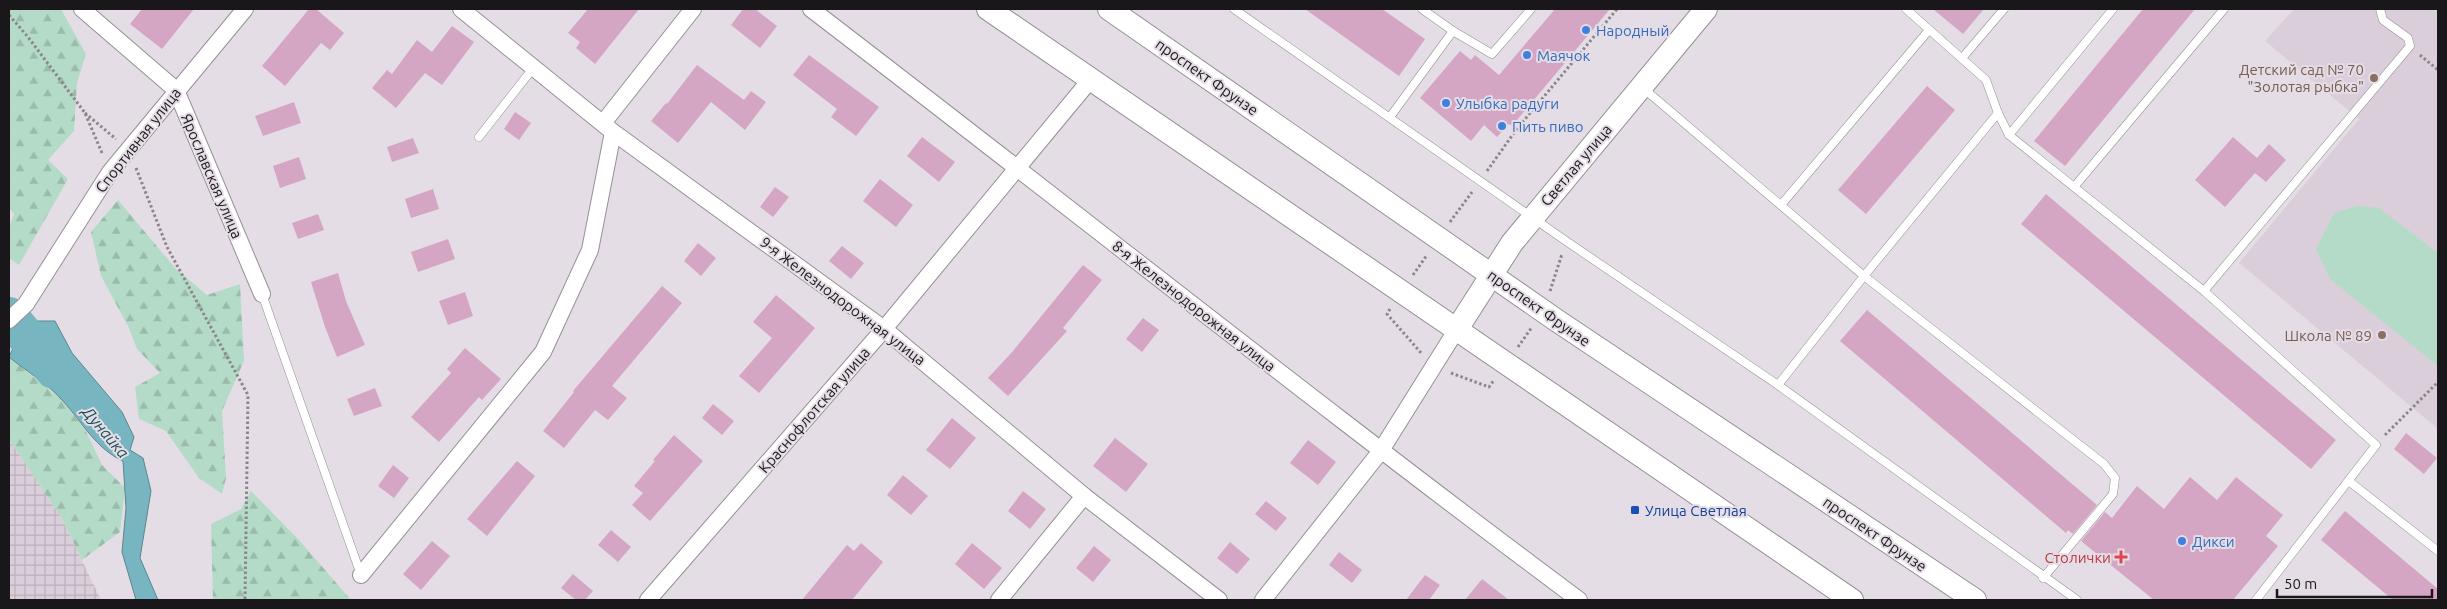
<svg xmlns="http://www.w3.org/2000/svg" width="2447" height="609" font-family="Ubuntu,sans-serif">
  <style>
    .built { fill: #dbcedb }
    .industrial { fill: url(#industrial-grid) }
    .green { fill: #b4dbc7 }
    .forest { fill: url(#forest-firs) }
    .water { fill: #77b6c1; stroke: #5b868f }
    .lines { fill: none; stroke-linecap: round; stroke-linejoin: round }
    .river { stroke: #77b6c1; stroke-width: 38 }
    .building { fill: #d5a6c4 }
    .lane-casing { stroke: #979097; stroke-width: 9 }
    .street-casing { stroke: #979097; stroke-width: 18 }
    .secondary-casing { stroke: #979097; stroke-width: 24 }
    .path { stroke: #8c868c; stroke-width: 3; stroke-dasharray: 2.5 2.5; stroke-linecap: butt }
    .lane { stroke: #fff; stroke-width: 8 }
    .street { stroke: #fff; stroke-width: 16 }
    .secondary { stroke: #fff; stroke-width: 22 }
    .shop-dot { fill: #3f7fe0; stroke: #e5dde5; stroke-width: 2 }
    .education-dot { fill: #8d6e63; stroke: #e5dde5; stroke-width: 2 }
    .transit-dot { fill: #1a4fb4; stroke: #e5dde5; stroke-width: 2 }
    .health-dot { fill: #e0444e; stroke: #e5dde5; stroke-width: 2 }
    .labels { text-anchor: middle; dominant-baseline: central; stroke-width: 4; stroke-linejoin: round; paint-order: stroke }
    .shop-label { font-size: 15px; fill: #366cbe; stroke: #e5dde5; text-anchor: start }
    .education-label { font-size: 15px; fill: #785e54; stroke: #e5dde5; text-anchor: end }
    .street-label { font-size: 15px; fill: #191719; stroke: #e5dde5 }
    .transit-label { font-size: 15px; fill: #164399; stroke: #e5dde5; text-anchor: start }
    .health-label { font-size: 15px; fill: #be3a42; stroke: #e5dde5; text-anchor: end }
    .water-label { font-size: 16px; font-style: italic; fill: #195159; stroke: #e5dde5 }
  </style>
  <defs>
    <pattern id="industrial-grid" width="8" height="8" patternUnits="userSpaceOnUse" patternTransform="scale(1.25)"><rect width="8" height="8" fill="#dbcedb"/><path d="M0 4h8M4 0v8" fill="none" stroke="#bbb0bb"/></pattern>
    <pattern id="forest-firs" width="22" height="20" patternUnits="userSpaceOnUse" patternTransform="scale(1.25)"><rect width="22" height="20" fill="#b4dbc7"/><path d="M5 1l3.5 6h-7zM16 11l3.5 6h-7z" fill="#9abbaa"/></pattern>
  </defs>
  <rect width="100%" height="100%" fill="#e5dde5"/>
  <polygon class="built" points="2294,9 2438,9 2438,429 2239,263 2359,119 2265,41"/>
  <polygon class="industrial" points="9,439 61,517 101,600 9,600"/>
  <polygon class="green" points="2357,206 2379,208 2438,253 2438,366 2330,279 2316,249 2334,213"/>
  <g class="forest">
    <polygon points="9,9 61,9 86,54 77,83 74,131 48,160 68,179 19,265 9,258 9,227 14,214 9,208"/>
    <polygon points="118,200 176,269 207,295 240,284 244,361 222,411 226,478 222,494 199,478 166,431 139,419 135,387 160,373 137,349 128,326 101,276 91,232"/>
    <polygon points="9,357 62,400 86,431 102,465 125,488 120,532 82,560 61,517 9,439"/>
    <polygon points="251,491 299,540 351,600 213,600 211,524 241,509"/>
  </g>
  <path class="water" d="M37 321H55L72 353 122 412 134 437 130 450 143 458 151 491 140 558 158 600H136L122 552 126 508 123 461C96 449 82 422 63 401 48 384 26 371 9 357L24 324Z"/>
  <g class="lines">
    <polyline class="river" points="9,316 54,370"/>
  </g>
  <g class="building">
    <polygon points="142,9 194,9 162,49 130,24"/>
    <polygon points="309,9 316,9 344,33 330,50 321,43 285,86 262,66"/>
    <polygon points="588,9 639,9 595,64 576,48 580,42 568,33"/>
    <polygon points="743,9 755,9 777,26 760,48 731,25"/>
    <polygon points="1305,9 1382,9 1425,39 1399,76"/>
    <polygon points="1555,9 1610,9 1512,126 1509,124 1497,137 1484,125 1471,141 1420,98 1460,51 1471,60 1475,55 1499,75"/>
    <polygon points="1933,9 1984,9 1963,34"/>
    <polygon points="2143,9 2195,9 2065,166 2034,141"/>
    <polygon points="452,26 474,42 442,85 425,73 396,108 372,88 387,70 392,74 417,40 432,52"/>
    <polygon points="809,55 879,107 856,136 831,117 837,109 793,75"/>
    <polygon points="697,65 744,100 751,91 766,102 745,130 711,102 678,143 651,121 666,103 667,104"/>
    <polygon points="1927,86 1955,110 1866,214 1838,190"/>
    <polygon points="294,102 301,123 263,136 255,116"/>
    <polygon points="515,112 531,123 519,140 504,129"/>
    <polygon points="922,137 955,162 939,182 907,156"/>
    <polygon points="2233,137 2257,158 2269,144 2286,160 2266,182 2255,173 2225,207 2195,180"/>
    <polygon points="413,138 419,153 392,162 387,147"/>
    <polygon points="299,157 306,179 280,188 273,166"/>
    <polygon points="880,179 913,205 896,227 863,201"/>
    <polygon points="775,187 789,197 773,217 760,207"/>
    <polygon points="433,189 439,209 411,218 405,199"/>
    <polygon points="2046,194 2336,440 2311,469 2021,224"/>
    <polygon points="318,214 324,230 298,239 292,223"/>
    <polygon points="448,239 455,259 418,272 411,252"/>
    <polygon points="698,243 716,258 701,276 684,261"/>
    <polygon points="842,246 864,263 851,279 829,261"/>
    <polygon points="1083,265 1102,280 1063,328 1067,331 1008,396 988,378 1013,351"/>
    <polygon points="338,273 346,301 365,345 337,357 325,327 311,282"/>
    <polygon points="662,286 682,303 612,386 627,398 608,420 595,410 564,448 543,431 574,392 573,391"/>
    <polygon points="465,292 473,316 448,325 439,301"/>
    <polygon points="776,295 815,328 759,393 739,376 772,338 753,322"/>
    <polygon points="1867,310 2097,505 2073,534 2068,530 2066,533 1840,341"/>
    <polygon points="1143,318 1159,330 1142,352 1126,339"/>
    <polygon points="465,348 501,379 482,400 479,397 439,442 411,417 451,373 447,369"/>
    <polygon points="375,388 382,406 354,416 347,399"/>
    <polygon points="713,404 734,421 722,435 702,418"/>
    <polygon points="952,418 976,438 950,469 926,450"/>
    <polygon points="2406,433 2437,458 2424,474 2394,449"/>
    <polygon points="674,435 703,461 650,521 632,505 643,493 634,486 655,461 653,460"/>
    <polygon points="1115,438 1148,464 1126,492 1093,466"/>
    <polygon points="1308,440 1336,462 1318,485 1290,463"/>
    <polygon points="517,461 535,476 487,536 467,519"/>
    <polygon points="393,465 409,478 394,498 378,486"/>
    <polygon points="903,475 928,496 911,515 887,495"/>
    <polygon points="2190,477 2217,500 2236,477 2283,515 2266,536 2278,546 2233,600 2154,600 2081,541 2105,512 2112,518 2137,486 2164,509"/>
    <polygon points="1023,491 1046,509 1030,529 1008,511"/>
    <polygon points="1266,501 1287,518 1276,531 1255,514"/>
    <polygon points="2345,511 2438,589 2438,600 2393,600 2321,540"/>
    <polygon points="611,530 631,547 618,562 598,545"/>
    <polygon points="432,541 450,556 421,590 403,574"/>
    <polygon points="1230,542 1250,559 1237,574 1217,558"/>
    <polygon points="861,543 883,562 852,600 802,600 847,545 854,551"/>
    <polygon points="972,543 1002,568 984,589 955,564"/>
    <polygon points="1094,546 1111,560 1093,582 1076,568"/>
    <polygon points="1339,552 1362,570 1352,583 1329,565"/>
    <polygon points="573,574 593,591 585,600 576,600 561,588"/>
    <polygon points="1425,575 1440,585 1429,600 1406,600"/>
    <polygon points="1482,579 1509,600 1465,600"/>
  </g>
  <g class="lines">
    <defs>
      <g id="lane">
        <polyline points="1234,9 1566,241 1778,385 2077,600"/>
        <polyline points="1422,9 1453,31 1492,54 1531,9"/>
        <polyline points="1906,9 1986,80 1998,113 2009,135 2204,291 2376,445 2256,600"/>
        <polyline points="1963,57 2004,9"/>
        <polyline points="1643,88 1864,276 1778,385"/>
        <polyline points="1998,113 1864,276 2104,464 2115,478 2113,494 2043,578"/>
        <polyline points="1390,117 1453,31"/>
        <polyline points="2009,135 2113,9"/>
        <polyline points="479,137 534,67"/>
        <polyline points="2074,187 2224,9"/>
        <polyline points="1781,205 1929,30"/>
        <polyline points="2204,291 2410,46 2408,38 2383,20 2380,9"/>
        <polyline points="262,294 361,575"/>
        <polyline points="2350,482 2438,551"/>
      </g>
      <g id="street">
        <polyline points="82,9 176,90 262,294"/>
        <polyline points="461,9 613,132 884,329 1084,496 1219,600"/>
        <path d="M811 9C1067 205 1320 407 1579 600"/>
        <polyline points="603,123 693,9"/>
        <polyline points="9,320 26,304 110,172 245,9"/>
        <polyline points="361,575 543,352 590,250 613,132"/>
        <polyline points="648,600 884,329 1091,79"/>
        <polyline points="999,600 1084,496"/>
        <polyline points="1263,600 1380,452 1457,329"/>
      </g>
      <g id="secondary">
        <polyline points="988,9 1852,600"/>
        <polyline points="1109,9 1556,320 1975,600"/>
        <polyline points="1457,329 1512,243 1706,9"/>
      </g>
    </defs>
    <use href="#lane" class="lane-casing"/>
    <use href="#street" class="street-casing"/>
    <use href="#secondary" class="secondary-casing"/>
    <g class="path">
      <polyline points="9,15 28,37 85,113 102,153"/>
      <polyline points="2420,55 2438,70"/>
      <polyline points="85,113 116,139"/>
      <polyline points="136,168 167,247 248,395 245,600"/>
      <polyline points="1487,171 1516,130 1617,9"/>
      <polyline points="1450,222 1472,192"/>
      <polyline points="1413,275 1427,255"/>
      <polyline points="1550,291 1562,254"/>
      <polyline points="1390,309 1387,314 1422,354"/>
      <polyline points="1518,347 1532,327"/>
      <polyline points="1451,373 1489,387 1494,380"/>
      <polyline points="2385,435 2438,382"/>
    </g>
    <use href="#lane" class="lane"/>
    <use href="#street" class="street"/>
    <use href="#secondary" class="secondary"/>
  </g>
  <g class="shop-dot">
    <circle cx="1586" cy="30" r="5"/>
    <circle cx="1527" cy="55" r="5"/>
    <circle cx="1446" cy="103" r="5"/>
    <circle cx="1502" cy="126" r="5"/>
    <circle cx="2182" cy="541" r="5"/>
  </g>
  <g class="education-dot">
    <circle cx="2374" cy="78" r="5"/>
    <circle cx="2382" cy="335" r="5"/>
  </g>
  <rect class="transit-dot" x="1630" y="505" width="10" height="10" rx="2.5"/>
  <path class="health-dot" d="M2118.5 549.5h5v5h5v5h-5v5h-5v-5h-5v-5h5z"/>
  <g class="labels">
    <g class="shop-label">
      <text x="1596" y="30">Народный</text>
      <text x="1537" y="55">Маячок</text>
      <text x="1456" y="103">Улыбка радуги</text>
      <text x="1512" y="126">Пить пиво</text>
      <text x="2192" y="541">Дикси</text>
    </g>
    <g class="education-label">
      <text x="2364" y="69">Детский сад № 70<tspan x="2364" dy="17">"Золотая рыбка"</tspan></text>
      <text x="2372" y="335">Школа № 89</text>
    </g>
    <g class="street-label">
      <text transform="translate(1207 77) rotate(35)">проспект Фрунзе</text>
      <text transform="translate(138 140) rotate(-52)">Спортивная улица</text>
      <text transform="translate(1576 165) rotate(-50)">Светлая улица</text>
      <text transform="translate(212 176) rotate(67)">Ярославская улица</text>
      <text transform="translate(843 301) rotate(37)">9-я Железнодорожная улица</text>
      <text transform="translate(1194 306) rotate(38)">8-я Железнодорожная улица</text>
      <text transform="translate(1539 308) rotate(35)">проспект Фрунзе</text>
      <text transform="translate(814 410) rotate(-49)">Краснофлотская улица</text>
      <text transform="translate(1875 534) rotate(34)">проспект Фрунзе</text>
    </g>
    <g class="transit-label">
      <text x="1645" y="510">Улица Светлая</text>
    </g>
    <g class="health-label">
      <text x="2111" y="557">Столички</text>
    </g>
    <g class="water-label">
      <text transform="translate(106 432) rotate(50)">Дунайка</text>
    </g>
  </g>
  <rect width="2447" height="609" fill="none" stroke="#191719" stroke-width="20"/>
  <path d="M2277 589v8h155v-8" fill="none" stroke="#191719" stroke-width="2.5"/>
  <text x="2284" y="589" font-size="15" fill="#191719" stroke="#e5dde5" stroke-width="4" paint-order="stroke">50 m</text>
</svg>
